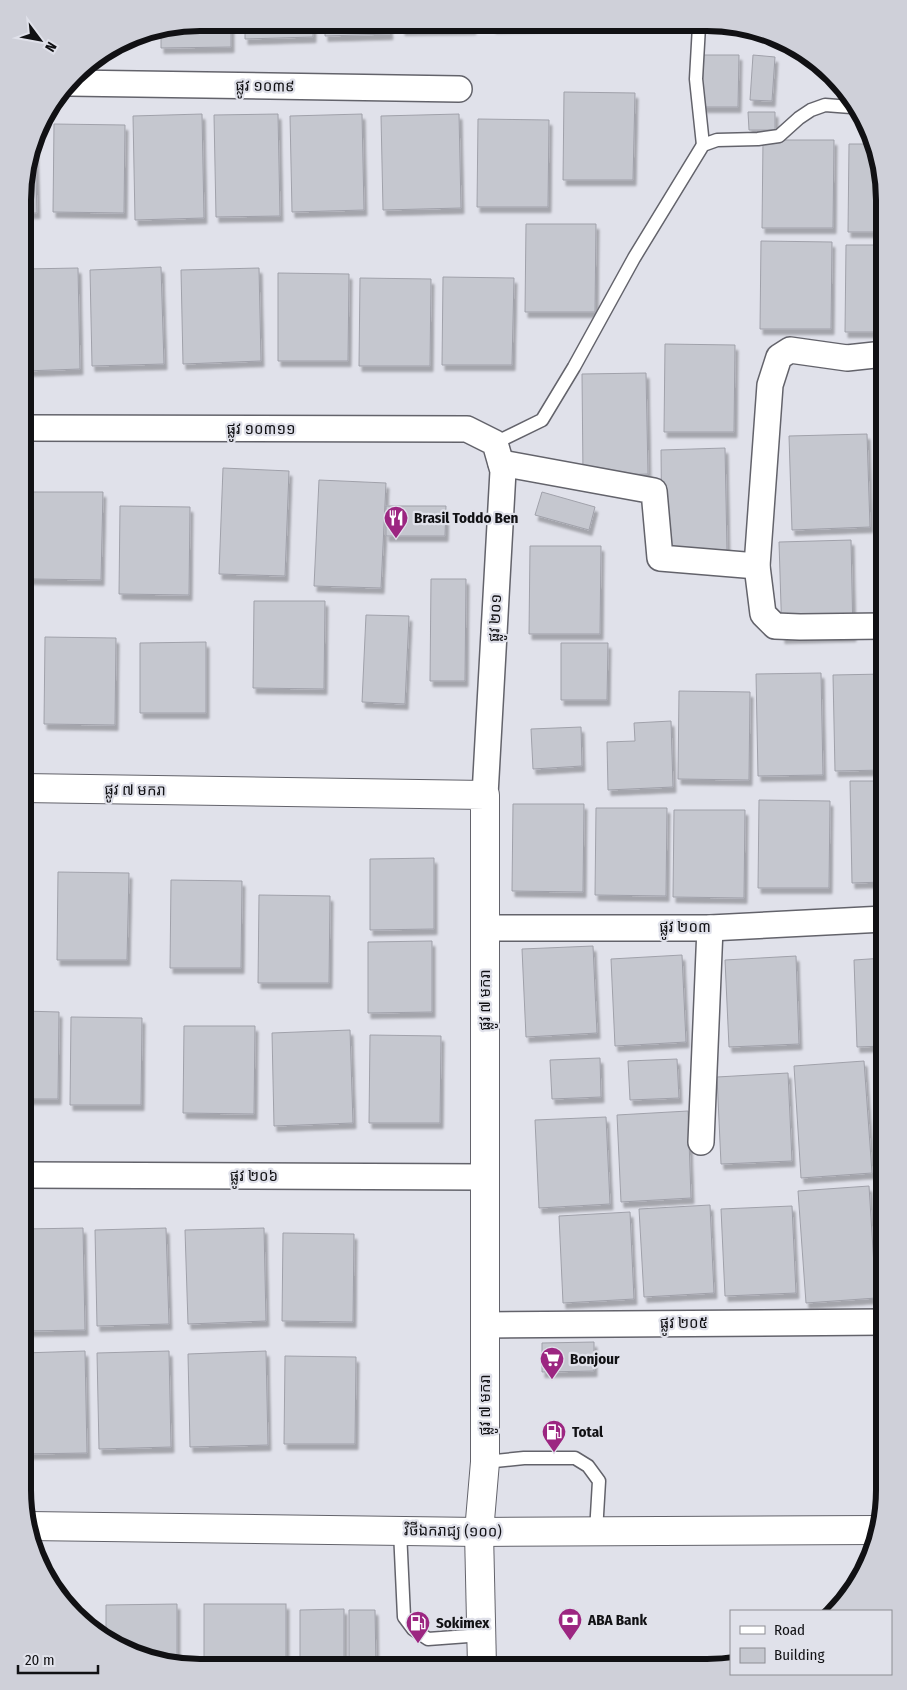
<svg xmlns="http://www.w3.org/2000/svg" width="907" height="1690" font-family="'Fira Sans Condensed','Noto Sans Khmer',sans-serif">
  <style>
    .building { fill: #c5c7cf; stroke: #a0a1aa; filter: url(#shadow) }
    .lines { fill: none; stroke-linecap: round; stroke-linejoin: round }
    .service-casing { stroke: #63636b; stroke-width: 15 }
    .minor-casing { stroke: #63636b; stroke-width: 28 }
    .tertiary-casing { stroke: #63636b; stroke-width: 30 }
    .secondary-casing { stroke: #63636b; stroke-width: 30 }
    .primary-casing { stroke: #63636b; stroke-width: 30 }
    .service { stroke: #fff; stroke-width: 12 }
    .minor { stroke: #fff; stroke-width: 25 }
    .tertiary { stroke: #fff; stroke-width: 28 }
    .secondary { stroke: #fff; stroke-width: 28 }
    .primary { stroke: #fff; stroke-width: 28 }
    .labels { text-anchor: middle; dominant-baseline: central; stroke-width: 4.5; stroke-linejoin: round; paint-order: stroke }
    .street-label { font-size: 15px; fill: #111114; stroke: #e0e1ea }
    .poi-label { font-size: 15px; font-weight: bold; fill: #111114; stroke: #e0e1ea; text-anchor: start }
    .rim { fill: none; stroke: #111114; stroke-width: 6 }
  </style>
  <defs>
    <filter id="shadow"><feDropShadow dx="3" dy="5.5" stdDeviation="1" flood-color="#0004"/></filter>
  </defs>
  <rect width="100%" height="100%" fill="#e0e1ea"/>
  <g class="building">
    <polygon points="200,22 231,23 231,47 161,48 161,30"/>
    <polygon points="245,23 313,23 313,37 245,39"/>
    <polygon points="325,23 389,24 390,34 325,36"/>
    <polygon points="402,24 473,24 473,29 402,30"/>
    <polygon points="493,24 571,25 571,26 493,28"/>
    <polygon points="703,55 739,55 738,107 702,107"/>
    <polygon points="753,55 775,57 772,101 750,100"/>
    <polygon points="564,92 635,93 633,180 563,180"/>
    <polygon points="748,112 775,112 775,130 749,130"/>
    <polygon points="202,114 204,218 135,220 133,116"/>
    <polygon points="278,114 280,216 216,217 214,115"/>
    <polygon points="362,114 364,210 292,212 290,116"/>
    <polygon points="459,114 461,208 383,210 381,116"/>
    <polygon points="478,119 549,120 548,207 477,207"/>
    <polygon points="54,124 125,125 124,213 53,212"/>
    <polygon points="35,140 37,213 24,213 24,177"/>
    <polygon points="763,140 834,140 833,228 762,228"/>
    <polygon points="849,144 875,144 884,200 884,232 848,232"/>
    <polygon points="526,224 596,224 595,312 525,312"/>
    <polygon points="761,241 832,242 831,329 760,329"/>
    <polygon points="846,245 884,245 884,332 845,332"/>
    <polygon points="161,267 164,364 92,366 90,270"/>
    <polygon points="78,268 80,369 24,371 24,269"/>
    <polygon points="259,268 261,361 183,364 181,270"/>
    <polygon points="278,273 349,274 348,361 278,361"/>
    <polygon points="443,277 514,278 512,365 442,365"/>
    <polygon points="360,278 431,279 430,366 359,366"/>
    <polygon points="665,344 735,345 734,432 664,432"/>
    <polygon points="646,373 648,474 583,476 582,374"/>
    <polygon points="867,434 870,527 792,530 789,436"/>
    <polygon points="725,448 727,550 662,552 661,450"/>
    <polygon points="223,468 289,471 285,576 219,574"/>
    <polygon points="319,480 386,483 381,588 314,586"/>
    <polygon points="24,490 31,490 29,578 24,578"/>
    <polygon points="32,492 103,492 101,580 30,579"/>
    <polygon points="542,492 595,507 589,530 535,515"/>
    <polygon points="120,506 190,507 189,595 119,594"/>
    <polygon points="386,506 446,506 445,536 386,536"/>
    <polygon points="851,540 853,636 782,638 779,542"/>
    <polygon points="530,546 601,546 600,634 529,634"/>
    <polygon points="877,563 884,563 884,637 879,637"/>
    <polygon points="431,579 466,579 465,681 430,681"/>
    <polygon points="254,601 325,601 324,689 253,688"/>
    <polygon points="366,615 409,616 405,704 362,702"/>
    <polygon points="45,637 116,638 115,725 44,724"/>
    <polygon points="206,642 206,713 140,713 140,643"/>
    <polygon points="561,643 608,643 607,700 561,700"/>
    <polygon points="821,673 823,775 758,776 756,674"/>
    <polygon points="884,674 884,770 835,771 833,675"/>
    <polygon points="679,691 750,692 749,780 678,779"/>
    <polygon points="671,721 673,787 608,790 607,742 635,741 634,723"/>
    <polygon points="581,727 582,766 533,769 531,729"/>
    <polygon points="850,781 884,781 884,882 852,883"/>
    <polygon points="759,800 830,801 829,888 758,888"/>
    <polygon points="513,804 584,804 583,892 512,891"/>
    <polygon points="596,808 667,808 666,896 595,895"/>
    <polygon points="674,810 745,810 744,898 673,897"/>
    <polygon points="434,858 434,929 370,930 370,859"/>
    <polygon points="58,872 129,873 127,960 57,960"/>
    <polygon points="171,880 242,881 241,968 170,968"/>
    <polygon points="259,895 330,896 329,983 258,983"/>
    <polygon points="432,941 432,1012 368,1013 368,942"/>
    <polygon points="593,946 597,1033 526,1037 522,949"/>
    <polygon points="682,955 686,1042 615,1046 611,959"/>
    <polygon points="796,956 799,1044 729,1047 725,960"/>
    <polygon points="884,958 884,1046 857,1047 854,960"/>
    <polygon points="23,1011 59,1012 58,1099 23,1099"/>
    <polygon points="71,1017 142,1018 141,1105 70,1105"/>
    <polygon points="184,1026 255,1026 254,1114 183,1113"/>
    <polygon points="350,1030 353,1123 274,1126 272,1033"/>
    <polygon points="370,1035 441,1036 440,1123 369,1123"/>
    <polygon points="600,1058 601,1097 552,1099 550,1060"/>
    <polygon points="677,1059 679,1098 630,1100 628,1061"/>
    <polygon points="864,1061 872,1173 801,1178 794,1066"/>
    <polygon points="879,1072 884,1072 884,1111 880,1111"/>
    <polygon points="788,1073 792,1161 721,1164 717,1077"/>
    <polygon points="688,1111 691,1198 621,1202 617,1115"/>
    <polygon points="606,1117 610,1204 539,1208 535,1120"/>
    <polygon points="878,1184 884,1184 884,1275"/>
    <polygon points="869,1186 876,1298 806,1303 798,1191"/>
    <polygon points="710,1205 714,1293 644,1297 639,1209"/>
    <polygon points="792,1206 796,1293 725,1296 721,1209"/>
    <polygon points="630,1212 634,1299 563,1303 559,1216"/>
    <polygon points="83,1228 85,1330 23,1331 23,1229"/>
    <polygon points="166,1228 169,1324 97,1326 95,1230"/>
    <polygon points="264,1228 266,1321 188,1324 185,1230"/>
    <polygon points="283,1233 354,1234 353,1322 282,1321"/>
    <polygon points="594,1342 594,1371 542,1372 542,1343"/>
    <polygon points="85,1351 87,1453 23,1454 23,1353"/>
    <polygon points="169,1351 171,1447 99,1449 97,1353"/>
    <polygon points="266,1351 268,1445 190,1447 188,1354"/>
    <polygon points="285,1356 356,1357 355,1444 284,1444"/>
    <polygon points="177,1604 177,1666 132,1654 106,1638 106,1605"/>
    <rect x="204" y="1604" width="82" height="62"/>
    <polygon points="344,1609 344,1666 300,1666 300,1610"/>
    <polygon points="349,1610 375,1610 376,1667 349,1666"/>
  </g>
  <g class="lines">
    <defs>
      <g id="service">
        <polyline points="699,26 696,79 703,145"/>
        <polyline points="495,443 542,420 574,367 634,258 703,145 717,140 758,139 779,136 799,118 811,110 825,105 851,107"/>
        <polyline points="485,1462 524,1458 575,1458 588,1466 599,1481 596,1532"/>
        <polyline points="400,1531 404,1617 413,1629 428,1639 482,1635"/>
      </g>
      <g id="minor">
        <polyline points="70,83 459,89"/>
        <polyline points="24,428 467,429 495,443 503,471 485,795"/>
        <polyline points="501,463 654,491 660,558 757,566"/>
        <polyline points="884,626 800,627 775,626 763,614 757,566 770,385 779,357 790,350 847,358 884,354"/>
        <polyline points="485,928 710,928 884,919"/>
        <polyline points="701,1142 710,928"/>
        <polyline points="23,1175 484,1177"/>
        <polyline points="484,1325 884,1322"/>
      </g>
      <polyline id="tertiary" points="479,1532 482,1667"/>
      <polyline id="secondary" points="23,788 485,795 485,1462 479,1532"/>
      <polyline id="primary" points="28,1526 479,1532 877,1530"/>
    </defs>
    <use href="#service" class="service-casing"/>
    <use href="#minor" class="minor-casing"/>
    <use href="#tertiary" class="tertiary-casing"/>
    <use href="#secondary" class="secondary-casing"/>
    <use href="#primary" class="primary-casing"/>
    <use href="#service" class="service"/>
    <use href="#minor" class="minor"/>
    <use href="#tertiary" class="tertiary"/>
    <use href="#secondary" class="secondary"/>
    <use href="#primary" class="primary"/>
  </g>
  <defs>
    <symbol id="restaurant-pin" viewBox="-11 -11 22 30"><path d="M0 17L-7.5 6A9.5 9.5 0 1 1 7.5 6Z" fill="#9c2681" stroke="#e0e1ea"/><path d="M-5-6h1v4h1v-4h1v4h1v-4h1v5L-1.5 .5V6h-2V.5L-5-1ZM5-6V6H3V1.5H1.5Q1.5-4 5-6Z" fill="#fff"/></symbol>
    <symbol id="supermarket-pin" viewBox="-11 -11 22 30"><path d="M0 17L-7.5 6A9.5 9.5 0 1 1 7.5 6Z" fill="#9c2681" stroke="#e0e1ea"/><path d="M-6-5.5h2.5l.6 2H6L4.5 2H-2.5L-4.4-4H-6ZM-1.5 3.2a1.3 1.3 0 1 0 .1 0ZM3 3.2a1.3 1.3 0 1 0 .1 0Z" fill="#fff"/></symbol>
    <symbol id="fuel-pin" viewBox="-11 -11 22 30"><path d="M0 17L-7.5 6A9.5 9.5 0 1 1 7.5 6Z" fill="#9c2681" stroke="#e0e1ea"/><path d="M-5.5-6h7V0h2V4h1.3V-2.5L3-4.5l.8-.8L6-3V5H2.5V1h-1V6h-7ZM-4.2-4.7v3.2H.2V-4.7Z" fill="#fff"/></symbol>
    <symbol id="bank-pin" viewBox="-11 -11 22 30"><path d="M0 17L-7.5 6A9.5 9.5 0 1 1 7.5 6Z" fill="#9c2681" stroke="#e0e1ea"/><path d="M-6-4H6V4H-6ZM0-2.3a2.3 2.3 0 1 0 0 4.6a2.3 2.3 0 1 0 0-4.6Z" fill="#fff"/></symbol>
  </defs>
  <g fill-rule="evenodd">
    <use href="#restaurant-pin" x="382" y="504" width="28" height="38"/>
    <use href="#supermarket-pin" x="538" y="1345" width="28" height="38"/>
    <use href="#fuel-pin" x="540" y="1418" width="28" height="38"/>
    <use href="#bank-pin" x="556" y="1606" width="28" height="38"/>
    <use href="#fuel-pin" x="404" y="1609" width="28" height="38"/>
  </g>
  <g class="labels">
    <g class="street-label">
      <text transform="translate(265 86) rotate(1)">ផ្លូវ ១០៣៩</text>
      <text x="261" y="429">ផ្លូវ ១០៣១១</text>
      <text transform="translate(495 618) rotate(-87)">ផ្លូវ ២០១</text>
      <text transform="translate(135 790) rotate(1)">ផ្លូវ ៧ មករា</text>
      <text x="685" y="927">ផ្លូវ ២០៣</text>
      <text transform="translate(485 1000) rotate(-90)">ផ្លូវ ៧ មករា</text>
      <text x="254" y="1176">ផ្លូវ ២០៦</text>
      <text x="684" y="1323">ផ្លូវ ២០៥</text>
      <text transform="translate(485 1405) rotate(-90)">ផ្លូវ ៧ មករា</text>
      <text transform="translate(453 1531) rotate(1)">វិថីឯករាជ្យ (១០០)</text>
    </g>
    <g class="poi-label">
      <text x="414" y="518">Brasil Toddo Ben</text>
      <text x="570" y="1359">Bonjour</text>
      <text x="572" y="1432">Total</text>
      <text x="588" y="1620">ABA Bank</text>
      <text x="436" y="1623">Sokimex</text>
    </g>
  </g>
  <path d="M0 0H907V1690H0ZM200 31H707A169 169 0 0 1 876 200V1490A169 169 0 0 1 707 1659H200A169 169 0 0 1 31 1490V200A169 169 0 0 1 200 31Z" fill="#cfd0d9" fill-rule="evenodd"/>
  <path class="rim" d="M200 31H707A169 169 0 0 1 876 200V1490A169 169 0 0 1 707 1659H200A169 169 0 0 1 31 1490V200A169 169 0 0 1 200 31Z"/>
  <rect x="730" y="1610" width="162" height="65" fill="#e0e1ea" stroke="#8d8e94"/>
  <rect x="740" y="1626" width="25" height="8" fill="#ffffff" stroke="#8d8e94"/>
  <text x="774" y="1635" font-size="15" fill="#111114">Road</text>
  <rect x="740" y="1648" width="25" height="15" fill="#c5c7cf" stroke="#8d8e94"/>
  <text x="774" y="1660" font-size="15" fill="#111114">Building</text>
  <g transform="translate(40 40) rotate(122)" stroke="#e0e1ea" stroke-width="4" paint-order="stroke">
  <path d="M0-4L9 19L0 12L-9 19Z" fill="#111114"/>
  <text y="-8" font-size="14" font-weight="bold" text-anchor="middle" fill="#111114">N</text>
  </g>
  <path d="M18 1665v8h80v-8" fill="none" stroke="#111114" stroke-width="2.5"/>
  <text x="25" y="1665" font-size="15" fill="#111114" stroke="#e0e1ea" stroke-width="4" paint-order="stroke">20 m</text>
</svg>
